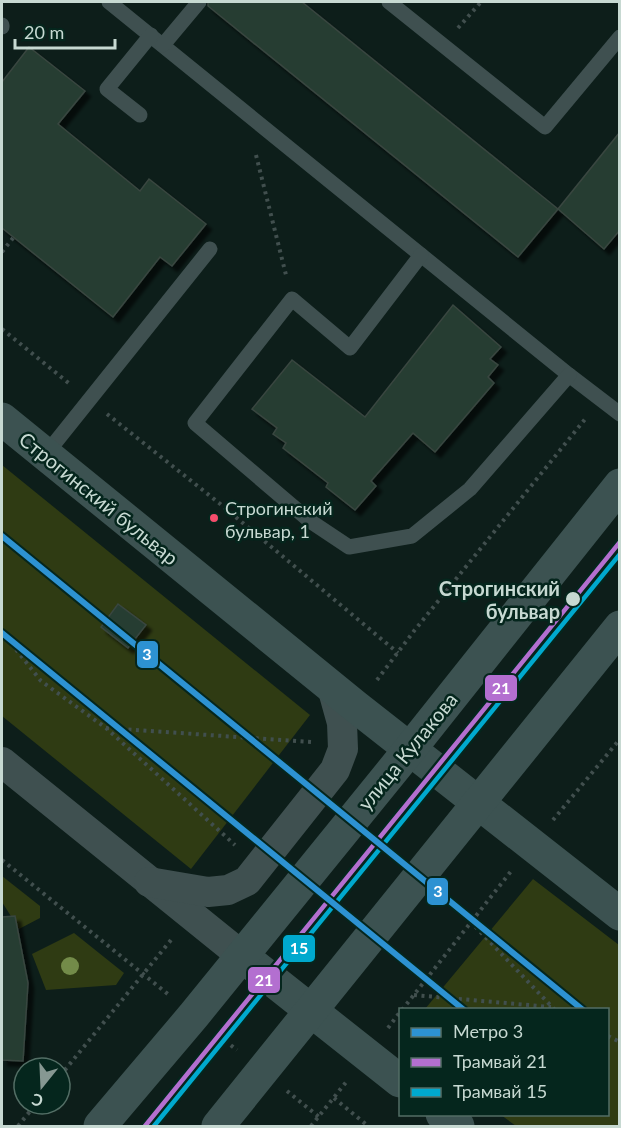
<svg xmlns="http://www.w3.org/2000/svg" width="621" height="1128" font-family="Lato,sans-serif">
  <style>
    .green { fill: #2f3b13 }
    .building { fill: #273d31; stroke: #394640; stroke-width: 1.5; filter: url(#shadow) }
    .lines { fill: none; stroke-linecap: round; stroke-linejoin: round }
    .path { stroke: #414f4e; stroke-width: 4; stroke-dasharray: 3 4.5; stroke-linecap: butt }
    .lane { stroke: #3f5050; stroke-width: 15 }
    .street { stroke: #3f5050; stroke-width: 30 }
    .secondary { stroke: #3c5251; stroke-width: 33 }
    .tram-1-casing { stroke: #05261d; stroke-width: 9 }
    .tram-2-casing { stroke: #05261d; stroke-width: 9 }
    .tram-1 { stroke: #b36fd0; stroke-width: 4.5 }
    .tram-2 { stroke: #00a9ce; stroke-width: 4.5 }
    .metro-1-casing { stroke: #05261d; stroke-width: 10 }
    .metro-1 { stroke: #2d92d2; stroke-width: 6 }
    .tree { fill: #738b49 }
    .bus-dot { fill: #f44d6c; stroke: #05261d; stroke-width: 2 }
    .stop-dot { fill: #c7d9d2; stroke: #05261d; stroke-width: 2 }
    .labels { text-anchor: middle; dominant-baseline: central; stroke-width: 5; stroke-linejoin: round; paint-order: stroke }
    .bus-label { font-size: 18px; fill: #c7d9d2; stroke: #05261d; text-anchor: start }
    .street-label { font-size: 20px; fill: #c7d9d2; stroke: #05261d }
    .stop-label { font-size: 20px; font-weight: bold; fill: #c7d9d2; stroke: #05261d; text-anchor: end }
    .line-badge { stroke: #05261d; stroke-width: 2 }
    .badge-label { font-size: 16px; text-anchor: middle; font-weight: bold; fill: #fff }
  </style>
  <defs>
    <filter id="shadow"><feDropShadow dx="5.5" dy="5.5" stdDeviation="1.5" flood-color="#0009"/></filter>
  </defs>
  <rect width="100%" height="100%" fill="#0d1e1a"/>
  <g class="green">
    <polygon points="2,465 310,715 191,869 2,716"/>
    <polygon points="2,876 40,906 40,918 19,929 2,902"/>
    <polygon points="533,879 619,945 619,1126 516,1126 501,1115 608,1114 608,1010 425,1009"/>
    <polygon points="74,933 124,973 116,985 46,990 32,954"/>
  </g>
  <g class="building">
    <polygon points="208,2 302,2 558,209 518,257 208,6"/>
    <polygon points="29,47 85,91 58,124 140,191 149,179 206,224 172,266 160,257 113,317 2,228 2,82"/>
    <polygon points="620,132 620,230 604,249 558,209"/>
    <polygon points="453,305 501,347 490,359 498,365 488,377 494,383 435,452 413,433 371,481 376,486 355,510 326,487 328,483 283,448 286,443 273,434 277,428 252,409 292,360 365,417"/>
    <polygon points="118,604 146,625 128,648 101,627"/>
    <polygon points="15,916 28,983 23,1061 2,1060 2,917"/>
  </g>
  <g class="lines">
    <g class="path">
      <polyline points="458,28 481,2"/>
      <polyline points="256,155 286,275"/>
      <polyline points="2,252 13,238"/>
      <polyline points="2,329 71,385"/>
      <polyline points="107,414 219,503 398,653"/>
      <polyline points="2,632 41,681 106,728 235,845"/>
      <polyline points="377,680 414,631 586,418"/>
      <polyline points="106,728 311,742"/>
      <polyline points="553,820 620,739"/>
      <polyline points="2,860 169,995"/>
      <polyline points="470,921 555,1010"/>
      <polyline points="414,995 551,1007"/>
      <polyline points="402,1010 512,870"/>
      <polyline points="388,1028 400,1012"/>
      <polyline points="219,1036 237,1050"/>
      <polyline points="608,1036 620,1042"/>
      <polyline points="60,1076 171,940"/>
      <polyline points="287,1091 319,1117"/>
      <polyline points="334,1098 368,1126"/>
      <polyline points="18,1126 36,1104"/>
      <polyline points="311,1126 347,1081"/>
    </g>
    <g class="lane">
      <polyline points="109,2 569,375 620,414"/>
      <polyline points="389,2 545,127 620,37"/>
      <polyline points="2,25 2,27"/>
      <polyline points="163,45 199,2"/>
      <polyline points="140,115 107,89 151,35"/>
      <polyline points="421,255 350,348 292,299 195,423 310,521 349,547 412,536 470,489 569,375"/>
      <polyline points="46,454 210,249"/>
    </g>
    <g class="street">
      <polyline points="2,762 242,956"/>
      <polyline points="149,882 208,892 228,890 247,881 335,770 343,749 342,723 332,687"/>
    </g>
    <g class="secondary">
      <polyline points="2,419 355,706 620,914"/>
      <polyline points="242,956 400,1081"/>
      <polyline points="442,1114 458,1126"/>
      <polyline points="100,1126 194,1015 410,749 620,485"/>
      <polyline points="218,1126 620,627"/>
    </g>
    <defs>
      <polyline id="tram-1" points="145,1126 620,542"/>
      <polyline id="tram-2" points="154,1126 620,554"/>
    </defs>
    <use href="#tram-1" class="tram-1-casing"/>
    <use href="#tram-2" class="tram-2-casing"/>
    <use href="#tram-1" class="tram-1"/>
    <use href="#tram-2" class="tram-2"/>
    <defs>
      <g id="metro-1">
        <polyline points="2,536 583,1010"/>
        <polyline points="2,633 464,1010"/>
      </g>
    </defs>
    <use href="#metro-1" class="metro-1-casing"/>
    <use href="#metro-1" class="metro-1"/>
  </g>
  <circle class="tree" cx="70" cy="966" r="9"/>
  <circle class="bus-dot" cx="214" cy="518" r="5"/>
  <circle class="stop-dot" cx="573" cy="599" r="8"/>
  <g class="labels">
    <g class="bus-label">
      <text x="225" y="508">Строгинский<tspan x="225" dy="23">бульвар, 1</tspan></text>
    </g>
    <g class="street-label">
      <text transform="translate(99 498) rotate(39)">Строгинский бульвар</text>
      <text transform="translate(407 751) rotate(-51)">улица Кулакова</text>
    </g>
    <g class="stop-label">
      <text x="560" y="588">Строгинский<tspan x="560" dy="23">бульвар</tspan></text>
    </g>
  </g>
  <g class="line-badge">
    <rect x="136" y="640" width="23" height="29" rx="6" fill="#2d92d2"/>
    <rect x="484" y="674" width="34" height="28" rx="6" fill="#b36fd0"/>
    <rect x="426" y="877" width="23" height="29" rx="6" fill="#2d92d2"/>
    <rect x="282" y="934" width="34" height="29" rx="6" fill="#00a9ce"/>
    <rect x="247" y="966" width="34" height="28" rx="6" fill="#b36fd0"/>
  </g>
  <g class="badge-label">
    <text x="147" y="660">3</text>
    <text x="501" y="694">21</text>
    <text x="438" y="897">3</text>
    <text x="299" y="954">15</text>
    <text x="264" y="986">21</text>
  </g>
  <rect width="621" height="1128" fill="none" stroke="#c7d9d2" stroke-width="6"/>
  <rect x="399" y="1008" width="210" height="108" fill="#05261d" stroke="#536e65" stroke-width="1.5"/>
  <rect x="411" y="1028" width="30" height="9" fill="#2d92d2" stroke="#536e65" stroke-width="1.5"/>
  <text x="453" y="1038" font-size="18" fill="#c7d9d2">Метро 3</text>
  <rect x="411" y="1058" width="30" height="9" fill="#b36fd0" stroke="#536e65" stroke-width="1.5"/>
  <text x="453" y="1068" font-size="18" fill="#c7d9d2">Трамвай 21</text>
  <rect x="411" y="1088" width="30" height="9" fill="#00a9ce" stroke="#536e65" stroke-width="1.5"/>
  <text x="453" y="1098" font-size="18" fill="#c7d9d2">Трамвай 15</text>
  <g transform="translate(42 1086) rotate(198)"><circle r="28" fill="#05261d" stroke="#536e65" stroke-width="1.5"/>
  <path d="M0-4.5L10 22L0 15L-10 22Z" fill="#869892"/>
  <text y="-9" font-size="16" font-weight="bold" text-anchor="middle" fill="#c7d9d2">С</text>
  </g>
  <path d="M15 39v9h100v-9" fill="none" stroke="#c7d9d2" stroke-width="3"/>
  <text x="24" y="39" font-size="18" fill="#c7d9d2" stroke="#05261d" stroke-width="4.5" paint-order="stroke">20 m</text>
</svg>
